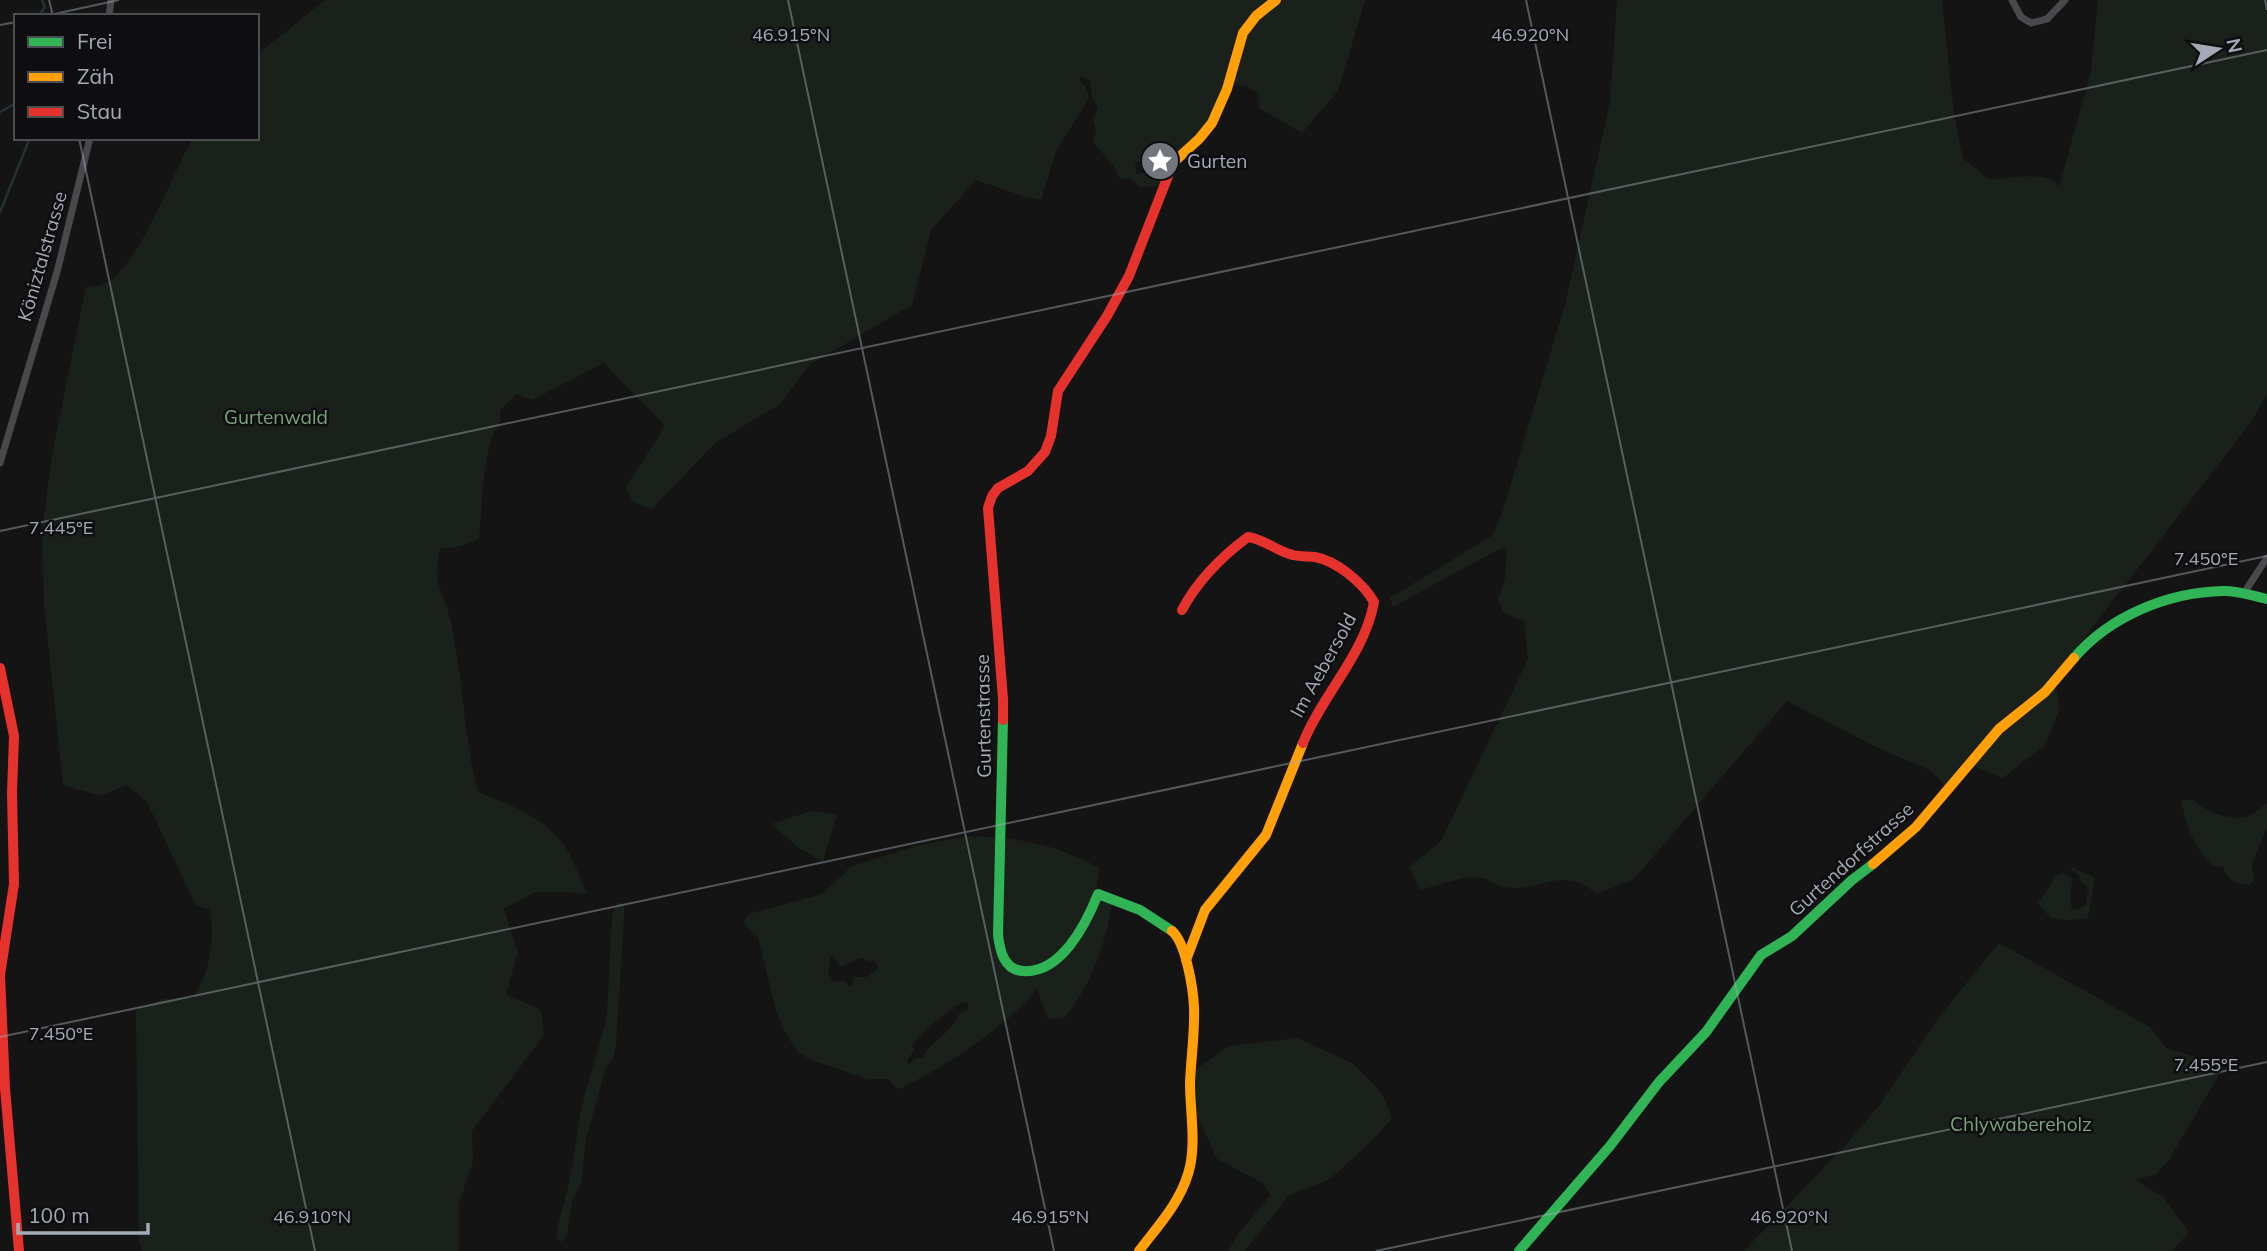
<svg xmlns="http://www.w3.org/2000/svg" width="2267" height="1251" font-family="Mulish,sans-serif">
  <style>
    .green { fill: #1a211a; fill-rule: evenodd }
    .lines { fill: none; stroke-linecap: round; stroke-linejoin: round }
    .stream { stroke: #263137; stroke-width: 2.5 }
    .street { stroke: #48494d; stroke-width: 7 }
    .fast { stroke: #30b455; stroke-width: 10 }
    .slow { stroke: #ff9f0a; stroke-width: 10 }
    .jam { stroke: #e5322d; stroke-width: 10 }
    .ticks { fill: none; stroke: #a4abb6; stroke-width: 2; stroke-opacity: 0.45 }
    .labels { text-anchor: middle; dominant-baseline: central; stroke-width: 5; stroke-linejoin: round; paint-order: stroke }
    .poi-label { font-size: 19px; fill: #a4abb6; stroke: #0e0e10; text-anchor: start }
    .street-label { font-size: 19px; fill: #a4abb6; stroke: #0e0e10 }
    .park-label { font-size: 19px; fill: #7aa379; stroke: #0e0e10 }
    .ticks-label { font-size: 18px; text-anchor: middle; fill: #a4abb6; stroke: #0e0e10; stroke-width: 5; stroke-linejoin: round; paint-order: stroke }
  </style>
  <rect width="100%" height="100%" fill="#141414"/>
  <g class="green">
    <path d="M325 0H1271L1253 17 1218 109 1209 124 1175 155H1165L1162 157 1135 163 1136 174 1162 171 1169 162 1159 186 1140 187 1130 178 1123 179 1119 177 1114 166 1093 142 1096 131 1093 119 1098 108 1092 97 1090 80 1081 77 1079 79 1086 88 1089 98 1056 151 1041 200 1025 197 976 180 931 230 912 305 814 362 807 368 780 404 715 443 652 509 633 502 626 487 665 426 604 363 532 400 516 394 500 411V423C482 443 482 511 479 539L461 546 440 549C433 581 439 583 448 611 453 630 456 651 459 670 465 711 467 752 478 792 510 805 545 817 566 848 574 861 580 878 587 893L535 892 504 909 518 952 506 994 541 1010 544 1035 472 1131 473 1161 459 1203V1251H142L139 1240 136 1010 164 999 193 998C210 973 215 940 210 910L196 906 147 802 126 785 101 796 63 785 44 604 42 532 52 455 86 287C95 287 104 285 112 279 144 254 171 176 193 138H257V55Z"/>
    <polygon points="1279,0 1365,0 1338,91 1302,133 1259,108 1259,94 1246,86 1231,85 1247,34 1258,20"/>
    <path d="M1617 0H1942L1954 115 1963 159 1990 180C2008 179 2049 169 2059 187L2091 71 2098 0H2267V394L2251 422 2054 677 2060 708 2045 745 2003 778 1966 763 1945 788 1940 780 1929 770 1876 747 1787 701 1634 879 1597 894C1561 863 1539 894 1504 887 1495 885 1487 878 1478 877 1468 875 1432 887 1420 890L1409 867 1441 841 1528 659 1524 621 1504 613 1498 599 1505 579 1507 549 1501 548 1393 607 1390 598 1493 535 1502 513 1565 305 1610 102Z"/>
    <path d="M2181 800H2193C2205 811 2231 822 2248 817 2254 814 2261 807 2267 803V828C2265 830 2252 863 2252 866 2251 870 2254 874 2255 878L2249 885C2235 883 2227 880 2223 866L2214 867C2193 846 2187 828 2181 800Z"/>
    <polygon points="811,811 837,814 823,861 800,849 771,824"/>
    <path d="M968 836C1023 838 1051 843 1100 868L1095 894 1112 899C1108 939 1091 987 1064 1018L1048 1019 1037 989C1007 1026 943 1069 899 1089L896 1088 889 1079H867L811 1060 798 1052 784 1031 776 1011 758 937 745 925V919L749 914 822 894 852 866 916 846ZM831 956 841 966 861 958 869 961H875L878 968 867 977H853V984L850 986 844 981 834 982 828 973ZM963 1002 968 1003V1009L959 1014C955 1030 932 1040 922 1058H917L909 1064 907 1061 914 1050 912 1045C928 1027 943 1013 963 1002Z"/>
    <polygon points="2072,867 2095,878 2088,918 2067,920 2051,918 2038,903 2057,875 2062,873 2072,878 2070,900 2072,909 2078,910 2086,904 2088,887 2080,881 2079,875 2071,870"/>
    <path d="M620 902 624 905V916L616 1045 613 1058 606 1067 586 1139 581 1183 572 1201 567 1235 561 1242 556 1237C559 1217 566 1199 570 1179 575 1154 577 1128 583 1103 590 1073 601 1044 607 1014L612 916 616 905Z"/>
    <polygon points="1999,943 2150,1027 2166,1048 2224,1066 2169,1160 2156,1174 2135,1180 2163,1197 2189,1232 2172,1251 1744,1251 1849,1141 1878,1107 1939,1017"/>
    <polygon points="1297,1038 1352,1063 1382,1093 1392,1118 1376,1137 1330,1179 1289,1195 1245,1251 1228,1251 1239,1233 1271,1195 1263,1183 1217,1159 1197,1115 1195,1070 1229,1046"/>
  </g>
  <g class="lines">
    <g class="stream">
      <polyline points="39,16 45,7 42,0"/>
      <polyline points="0,112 16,103"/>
      <polyline points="0,212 30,138"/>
    </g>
    <g class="street">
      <polyline points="2012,0 2021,17 2031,23 2047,19 2065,0"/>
      <polyline points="109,16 111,0"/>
      <polyline points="0,463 57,272 90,138"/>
      <polyline points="2244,593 2267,558"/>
    </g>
    <g class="fast">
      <path d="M2074 658C2110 616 2168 592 2224 591 2239 591 2253 596 2267 599"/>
      <path d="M1003 720 998 935C1000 951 1004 970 1023 971 1061 974 1086 924 1098 894L1140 910 1172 931"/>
      <polyline points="1519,1251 1610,1146 1659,1082 1706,1032 1761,955 1792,936 1852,880 1873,864"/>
    </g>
    <g class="slow">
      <polyline points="1170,171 1176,160 1199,139 1212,123 1227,89 1243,33 1256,16 1276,0"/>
      <polyline points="1873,864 1916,827 1999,729 2045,692 2074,658"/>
      <polyline points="1186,960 1205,910 1266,835 1303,743"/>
      <path d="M1139 1251C1157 1227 1179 1204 1188 1174 1197 1146 1190 1112 1190 1083 1191 1058 1195 1032 1194 1007 1193 988 1186 943 1172 931"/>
    </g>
    <g class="jam">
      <path d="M1182 610C1198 580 1221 557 1248 537 1267 540 1277 552 1293 555 1300 557 1308 556 1315 557 1337 561 1363 583 1374 602 1365 654 1322 695 1303 743"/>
      <polyline points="0,668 14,736 12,793 14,884 0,975 5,1088 19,1251"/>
      <polyline points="1003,720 1003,699 988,508 992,496 998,488 1028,471 1045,452 1051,436 1058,391 1107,316 1129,276 1170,171"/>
    </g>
  </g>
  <path class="ticks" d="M49 0 53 16M788 0 1054 1251M1526 0 1792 1251M2265 0 2267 10M45 16 119 0M0 25 16 22M79 138 315 1251M0 531 2267 50M0 1037 2267 556M1376 1251 2267 1062"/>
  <defs>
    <symbol id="sight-disc" viewBox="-11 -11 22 22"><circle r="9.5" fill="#72767d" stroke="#0e0e10"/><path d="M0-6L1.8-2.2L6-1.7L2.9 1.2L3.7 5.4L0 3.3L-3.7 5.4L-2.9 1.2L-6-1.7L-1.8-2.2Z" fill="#fff"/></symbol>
  </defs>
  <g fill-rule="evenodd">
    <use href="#sight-disc" x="1138" y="139" width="44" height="44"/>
  </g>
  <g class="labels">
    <g class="poi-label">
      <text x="1187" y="161">Gurten</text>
    </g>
    <g class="street-label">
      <text transform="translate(42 256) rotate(-74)">Köniztalstrasse</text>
      <text transform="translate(1323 665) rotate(-61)">Im Aebersold</text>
      <text transform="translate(983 716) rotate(-91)">Gurtenstrasse</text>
      <text transform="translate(1851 859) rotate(-42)">Gurtendorfstrasse</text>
    </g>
    <g class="park-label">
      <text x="276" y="417">Gurtenwald</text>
      <text x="2021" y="1124">Chlywabereholz</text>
    </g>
  </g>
  <g class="ticks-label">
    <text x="791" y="41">46.915°N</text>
    <text x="1530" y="41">46.920°N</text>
    <text x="61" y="534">7.445°E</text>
    <text x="2206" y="565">7.450°E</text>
    <text x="61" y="1040">7.450°E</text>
    <text x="2206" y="1071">7.455°E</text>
    <text x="312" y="1223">46.910°N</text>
    <text x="1050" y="1223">46.915°N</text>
    <text x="1789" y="1223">46.920°N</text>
  </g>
  <rect x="14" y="14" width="245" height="126" fill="#0e0e10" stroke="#4a4d52" stroke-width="2"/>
  <rect x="28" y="37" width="35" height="10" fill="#30b455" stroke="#4a4d52" stroke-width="2"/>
  <text x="77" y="49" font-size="21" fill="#a4abb6">Frei</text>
  <rect x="28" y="72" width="35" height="10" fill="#ff9f0a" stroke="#4a4d52" stroke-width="2"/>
  <text x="77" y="84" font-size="21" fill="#a4abb6">Zäh</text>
  <rect x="28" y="107" width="35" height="10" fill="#e5322d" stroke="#4a4d52" stroke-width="2"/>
  <text x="77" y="119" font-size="21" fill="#a4abb6">Stau</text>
  <g transform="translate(2218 49) rotate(78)" stroke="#0e0e10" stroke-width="5" paint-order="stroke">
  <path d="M0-5L12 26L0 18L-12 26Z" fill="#a4abb6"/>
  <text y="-10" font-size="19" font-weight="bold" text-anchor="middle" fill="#a4abb6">N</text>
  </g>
  <path d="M18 1223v10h130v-10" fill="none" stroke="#a4abb6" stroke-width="3.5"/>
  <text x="28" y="1223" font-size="21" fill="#a4abb6" stroke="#0e0e10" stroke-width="5" paint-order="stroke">100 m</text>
</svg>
